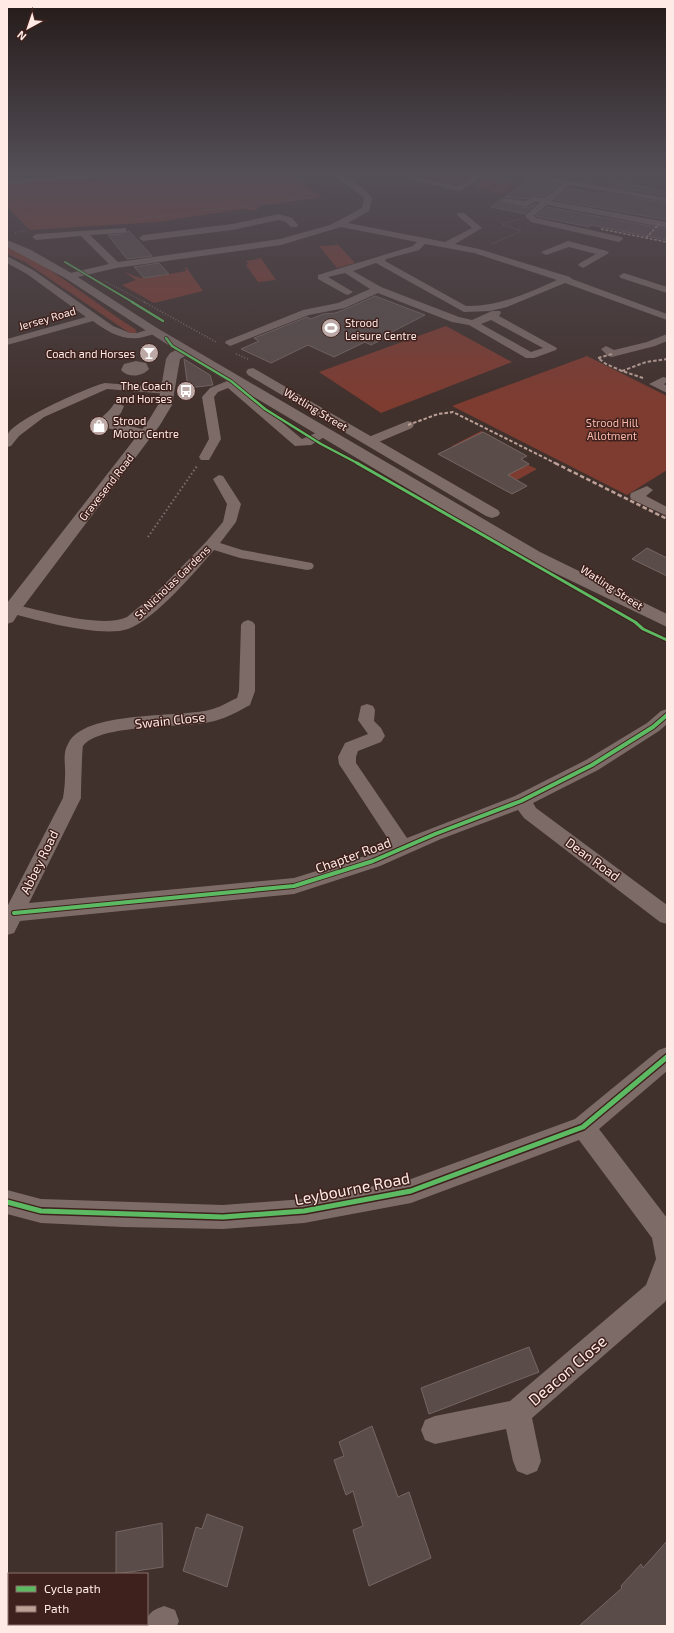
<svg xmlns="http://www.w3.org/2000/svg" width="674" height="1633" font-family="'Exo 2',sans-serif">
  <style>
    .green { fill: #7e3c31 }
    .building { fill: #5a4c49; stroke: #756663 }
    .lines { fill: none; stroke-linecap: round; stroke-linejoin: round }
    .path-far2 { stroke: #7e6f6c; stroke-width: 1; stroke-dasharray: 1 1.5; stroke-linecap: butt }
    .path-far1 { stroke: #7e6f6c; stroke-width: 1.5; stroke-dasharray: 1 2; stroke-linecap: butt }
    .path { stroke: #7e6f6c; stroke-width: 2; stroke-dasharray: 1.5 2.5; stroke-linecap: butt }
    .minor { fill: #7d6b67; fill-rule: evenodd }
    .major { fill: #7d6c68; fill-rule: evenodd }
    .quiet-far2 { stroke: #bda197; stroke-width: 1.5; stroke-dasharray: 3 1.5; stroke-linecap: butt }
    .quiet-far1 { stroke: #bda197; stroke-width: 2; stroke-dasharray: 3.5 2; stroke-linecap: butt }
    .quiet { stroke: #bda197; stroke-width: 2.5; stroke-dasharray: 4.5 2.5; stroke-linecap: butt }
    .cycleway-far4-casing { stroke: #3e211c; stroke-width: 3 }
    .cycleway-far3-casing { stroke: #3e211c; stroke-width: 4 }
    .cycleway-far2-casing { stroke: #3e211c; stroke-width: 5 }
    .cycleway-far1-casing { stroke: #3e211c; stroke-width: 6 }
    .cycleway-casing { stroke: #3e211c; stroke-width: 8 }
    .cycleway-far4 { stroke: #5cba63; stroke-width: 2 }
    .cycleway-far3 { stroke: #5cba63; stroke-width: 2.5 }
    .cycleway-far2 { stroke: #5cba63; stroke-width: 3 }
    .cycleway-far1 { stroke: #5cba63; stroke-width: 4 }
    .cycleway { stroke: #5cba63; stroke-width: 5 }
    .labels { text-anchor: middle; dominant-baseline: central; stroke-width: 3; stroke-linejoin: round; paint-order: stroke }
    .far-street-label { font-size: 11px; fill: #ffeae6; stroke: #3e211c }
    .far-poi-label { font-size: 11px; fill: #ffeae6; stroke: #3e211c; text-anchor: start }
    .far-park-label { font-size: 11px; fill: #fbb7aa; stroke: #3e211c }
    .street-label { font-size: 13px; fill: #ffeae6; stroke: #3e211c }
    .near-street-label { font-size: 16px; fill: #ffeae6; stroke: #3e211c }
  </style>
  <rect width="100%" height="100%" fill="#41312d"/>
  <g class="green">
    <polygon points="109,175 289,175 323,197 259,206 256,211 243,209 158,222 30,230 7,207 7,184"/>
    <polygon points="420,175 476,175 458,187 414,179"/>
    <polygon points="485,179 498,181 486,190 473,188"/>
    <polygon points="501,182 514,184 503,194 489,191"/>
    <polygon points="334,241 335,241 355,263 337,268 319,246 338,245"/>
    <path d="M7 247C54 267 92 302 135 329L137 332 131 334 25 262 7 254Z"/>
    <polygon points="260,257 276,280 258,282 246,265 249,264 246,261 259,259"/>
    <path d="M185 267H186L203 291 154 303 122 285 136 280 123 271C132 275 138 279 149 278L145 270 154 277 186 271Z"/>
    <polygon points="446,326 512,362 381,413 319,372"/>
    <polygon points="587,356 667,396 667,470 627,495 452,406"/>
    <polygon points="481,431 490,435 480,441 524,467 528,465 537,469 517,480 452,446"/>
  </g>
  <g class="building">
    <polygon points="528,179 559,185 545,196 534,196 525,199 505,197"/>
    <polygon points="612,181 667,191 667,196 607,186"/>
    <polygon points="569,188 598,194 600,192 667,203 667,220 555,200"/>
    <polygon points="502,199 503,203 526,208 536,204 525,214 491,207"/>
    <polygon points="547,207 667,229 667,240 591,225 589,227 536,216"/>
    <polygon points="128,231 129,231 152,256 127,259 108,235 123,234"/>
    <polygon points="159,263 169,274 144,278 134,267"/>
    <polygon points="375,296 425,315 388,334 391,335 371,345 365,342 334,357 308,345 271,363 241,349 259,341 254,338 307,317 311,319 323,314 335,313 346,309"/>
    <polygon points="184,359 210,375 213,385 188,388"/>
    <polygon points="483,432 527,456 521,459 529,464 508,475 527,486 512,494 438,454"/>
    <polygon points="647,548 667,558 667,576 632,559"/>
    <polygon points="529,1347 539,1372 429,1414 421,1388"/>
    <polygon points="372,1426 398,1497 409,1492 431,1558 369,1586 353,1530 363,1526 353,1491 346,1495 334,1460 344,1456 339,1442"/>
    <polygon points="207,1514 243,1527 227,1587 183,1571 196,1527 202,1529"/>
    <polygon points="162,1523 163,1567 116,1574 116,1532"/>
    <polygon points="667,1541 667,1626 579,1626 622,1588 621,1586 641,1564 643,1568"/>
  </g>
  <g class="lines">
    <g class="path-far2">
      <polyline points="119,176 134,175"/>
      <polyline points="7,199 39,225"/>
      <polyline points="240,206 253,209"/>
      <polyline points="129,220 316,197 282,175"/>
      <polyline points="15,233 26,230"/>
      <polyline points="492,244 521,231 502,224 519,219"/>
      <polyline points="105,281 146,303"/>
    </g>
    <g class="path-far1">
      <polyline points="144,302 216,342"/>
      <polyline points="236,354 248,359"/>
    </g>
    <polyline class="path" points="148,537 197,466"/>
    <g class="minor">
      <polygon points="76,175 110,175 106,177 7,184 7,180"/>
      <path d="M333 175C346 174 364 187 372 198L369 211 348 223 445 242 472 228 457 215 458 213H464L482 228 455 244 479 249 570 277 572 279 667 314V320L565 283 507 307 490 311 464 312 376 263 353 271 381 287 459 317 472 320 492 311H500L501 313 499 316 557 348 556 350 534 358H526L469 325 452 322 378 293 345 308 309 315 230 346 225 343 226 341 303 310 338 303 370 289 345 273 328 277 353 292 348 295 345 294 318 279V275L413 246 417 242 341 227 281 245 116 268 69 279 64 276 66 274 109 264 81 236 36 240 32 237 36 234 126 228V232L123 233 90 235 118 262 280 239 330 225 362 208 364 198 362 196ZM425 244 474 253 557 280C527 293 499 307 466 306L385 261 386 259 419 250ZM491 320 543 348 531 352 481 324Z"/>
      <polygon points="476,175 485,175 460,191 413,180 417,178 459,186"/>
      <polygon points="523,175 539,175 667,198 667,202 570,185 552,201 667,222 667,228 547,205 534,216 537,218 622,237 623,239 619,242 531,222 525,216 540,202 535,202 526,207 503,202 503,198 525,201 534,197 545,198 562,184 527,177"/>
      <polygon points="279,214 292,218 298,225 297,227 291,227 286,222 279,220 232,230 143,241 139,238 143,235 232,224"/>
      <polygon points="568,241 607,251 609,253 583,268 578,265 580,263 596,254 569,247 546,255 541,252"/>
      <path d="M7 256 33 270 113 326 130 333H137L153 328 158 331C155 334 151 335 147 336 127 343 109 333 93 321L7 345V339L86 317 27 274 7 263Z"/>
      <polygon points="624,273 667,287 667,293 621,278 619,276"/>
      <polygon points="667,334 667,341 655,346 612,357 608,356 601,349 606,346 614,350 647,342"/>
      <path d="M136 361 146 363 149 369C142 377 128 378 121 370L124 364Z"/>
      <polygon points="237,377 243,380 237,385 302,439 325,429 331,433 311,445 295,446 228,388 218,392 214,397 221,439 209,460 201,460 199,457 209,439 202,397 210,388"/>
      <polygon points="663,377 667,378 667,382 664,384 667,386 667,393 649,384"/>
      <path d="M105 383 168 388 174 391 168 394 107 389 44 417 19 436 11 446 7 447C7 443 6 438 8 434 14 420 88 387 105 383Z"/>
      <path d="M118 403 124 406 121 413 112 422 151 431 153 434 151 437 147 438 99 426 97 423C103 415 109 412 114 404Z"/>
      <polygon points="408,421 412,422 414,425 412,428 374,444 370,445 364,441 366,438"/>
      <path d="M219 475 223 476 241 504 236 522 220 543 242 550 312 563 314 566 312 569 307 570 240 558 214 550C194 573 155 619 128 629 102 638 35 620 7 612V606L12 604C40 610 102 629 127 617L157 592 206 542 223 522 227 504 213 479Z"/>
      <polygon points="647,486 653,490 646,496 667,507 667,516 631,499 630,496 631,493"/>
      <path d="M248 620 253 622 255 625V691L250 705C237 712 225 719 210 722 183 728 98 724 83 746 82 749 81 791 81 798L29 903 294 878 368 855 392 845 339 764 338 757 345 743 368 734 358 720 361 706 367 704 373 706 375 710 374 721 381 728 385 736 381 742 358 751 356 757V763L407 838 515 796 586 760 647 723 661 711 667 709V724L659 731 598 770 533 803 536 808 667 905V924L660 922 524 818 518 810 441 839 380 866 294 894 20 921 14 933 7 935V907L63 798C64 791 65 784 65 777 66 766 62 754 68 744 84 710 176 718 209 710 219 708 228 702 237 698L239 691 241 625 243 622Z"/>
      <polygon points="667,1047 667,1071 599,1129 667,1218 667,1297 665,1302 532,1418 541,1461 537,1471 527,1475 517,1471 513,1461 506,1429 435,1444 425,1440 421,1430 425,1420 435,1416 510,1401 646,1285 656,1259 652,1238 579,1140 411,1203 304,1223 223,1229 123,1227 41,1223 7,1214 7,1190 41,1199 223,1205 304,1199 411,1179 575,1119 659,1050"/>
      <path d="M164 1606 175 1610 179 1621 177 1626H144L147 1624C147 1612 154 1610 164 1606Z"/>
    </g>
    <g class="major">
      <polygon points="7,240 31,250 73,274 157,328 540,552 667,614 667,627 528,560 185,356 180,359 172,405 160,425 20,611 13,622 7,624 7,603 147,423 158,405 166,359 170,353 176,350 65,278 7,247"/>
      <polygon points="253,368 498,510 500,513 498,516 492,518 486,516 248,375 246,372 248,369"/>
    </g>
    <g class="quiet-far2">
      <polyline points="601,229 667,242"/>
      <polyline points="646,238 659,224"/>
    </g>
    <g class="quiet-far1">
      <polyline points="612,354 598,358 606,364 622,371"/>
      <polyline points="643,378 622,371 646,362 667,359"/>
      <polyline points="408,425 438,414 453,412 557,464"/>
    </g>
    <polyline class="quiet" points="555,463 667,519"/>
    <defs>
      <polyline id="cycleway-far4" points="65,262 134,303"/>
      <g id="cycleway-far3">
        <polyline points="132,302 163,321"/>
        <polyline points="166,338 172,346 231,381 265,409 321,444 359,464"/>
      </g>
      <polyline id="cycleway-far2" points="357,463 635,622 643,629 667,640"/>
      <polyline id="cycleway-far1" points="14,913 294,886 373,861 435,834 521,801 592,765 653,727 667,715"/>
      <polyline id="cycleway" points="7,1202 41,1211 223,1217 304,1211 411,1191 583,1127 667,1057"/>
    </defs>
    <use href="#cycleway-far4" class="cycleway-far4-casing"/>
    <use href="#cycleway-far3" class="cycleway-far3-casing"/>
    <use href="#cycleway-far2" class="cycleway-far2-casing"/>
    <use href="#cycleway-far1" class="cycleway-far1-casing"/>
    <use href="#cycleway" class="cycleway-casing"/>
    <use href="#cycleway-far4" class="cycleway-far4"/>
    <use href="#cycleway-far3" class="cycleway-far3"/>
    <use href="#cycleway-far2" class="cycleway-far2"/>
    <use href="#cycleway-far1" class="cycleway-far1"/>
    <use href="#cycleway" class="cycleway"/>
  </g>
  <linearGradient id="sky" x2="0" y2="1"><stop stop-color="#241b19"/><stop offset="0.43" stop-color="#544e57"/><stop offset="1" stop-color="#544e57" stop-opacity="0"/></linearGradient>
  <rect width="674" height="403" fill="url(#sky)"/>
  <defs>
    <symbol id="stadium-disc" viewBox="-11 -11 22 22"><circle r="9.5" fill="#bca9a5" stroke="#3e211c"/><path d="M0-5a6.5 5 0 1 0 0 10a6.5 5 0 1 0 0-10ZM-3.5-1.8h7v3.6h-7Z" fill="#fff"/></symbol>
    <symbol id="bar-disc" viewBox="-11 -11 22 22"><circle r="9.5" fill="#bca9a5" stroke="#3e211c"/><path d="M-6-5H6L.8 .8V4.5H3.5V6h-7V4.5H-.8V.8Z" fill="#fff"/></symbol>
    <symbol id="bus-disc" viewBox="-11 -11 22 22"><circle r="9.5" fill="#bca9a5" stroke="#3e211c"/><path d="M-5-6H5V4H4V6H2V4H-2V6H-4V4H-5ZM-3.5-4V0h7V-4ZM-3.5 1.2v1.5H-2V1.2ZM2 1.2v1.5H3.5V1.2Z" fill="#fff"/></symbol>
    <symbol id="shop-disc" viewBox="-11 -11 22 22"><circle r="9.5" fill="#bca9a5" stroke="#3e211c"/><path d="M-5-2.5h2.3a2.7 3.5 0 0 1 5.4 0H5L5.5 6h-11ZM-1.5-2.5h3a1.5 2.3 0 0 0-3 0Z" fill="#fff"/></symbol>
  </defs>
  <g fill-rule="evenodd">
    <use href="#stadium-disc" x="320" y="317" width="22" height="22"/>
    <use href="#bar-disc" x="138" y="342" width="22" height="22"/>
    <use href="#bus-disc" x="175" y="380" width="22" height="22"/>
    <use href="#shop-disc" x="88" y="415" width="22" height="22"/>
  </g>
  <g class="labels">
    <g class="far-street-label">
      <text transform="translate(47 318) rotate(-16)">Jersey Road</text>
      <text transform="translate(316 409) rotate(31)">Watling Street</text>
      <text transform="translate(106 487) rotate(-52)">Gravesend Road</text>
      <text transform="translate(172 582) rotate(-44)">St Nicholas Gardens</text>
      <text transform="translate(612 587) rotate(33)">Watling Street</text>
    </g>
    <g class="far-poi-label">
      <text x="345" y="322">Strood<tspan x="345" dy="13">Leisure Centre</tspan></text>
      <text x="135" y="353" text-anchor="end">Coach and Horses</text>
      <text x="172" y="385" text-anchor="end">The Coach<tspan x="172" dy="13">and Horses</tspan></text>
      <text x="113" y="420">Strood<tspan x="113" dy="13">Motor Centre</tspan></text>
    </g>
    <g class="far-park-label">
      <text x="612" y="422">Strood Hill<tspan x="612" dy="13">Allotment</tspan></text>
    </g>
    <g class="street-label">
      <text transform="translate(170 720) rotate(-6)">Swain Close</text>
      <text transform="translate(353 855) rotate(-20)">Chapter Road</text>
      <text transform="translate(593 859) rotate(36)">Dean Road</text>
      <text transform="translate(39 862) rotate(-64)">Abbey Road</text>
    </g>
    <g class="near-street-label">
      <text transform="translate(352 1188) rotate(-11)">Leybourne Road</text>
      <text transform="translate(567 1370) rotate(-41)">Deacon Close</text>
    </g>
  </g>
  <rect width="674" height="1633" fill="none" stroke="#ffeae6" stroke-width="16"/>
  <rect x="8" y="1573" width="140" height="52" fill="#3e211c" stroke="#8b716d"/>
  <rect x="16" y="1586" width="20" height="6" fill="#5cba63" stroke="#8b716d"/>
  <text x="44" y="1593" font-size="12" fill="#ffeae6">Cycle path</text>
  <rect x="16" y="1606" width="20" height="6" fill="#bda197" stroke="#8b716d"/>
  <text x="44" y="1613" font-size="12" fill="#ffeae6">Path</text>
  <g transform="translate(28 28) rotate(220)" stroke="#3e211c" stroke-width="3" paint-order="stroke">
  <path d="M0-3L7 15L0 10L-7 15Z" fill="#ffeae6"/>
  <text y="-6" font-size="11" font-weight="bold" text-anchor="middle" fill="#ffeae6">N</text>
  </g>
</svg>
